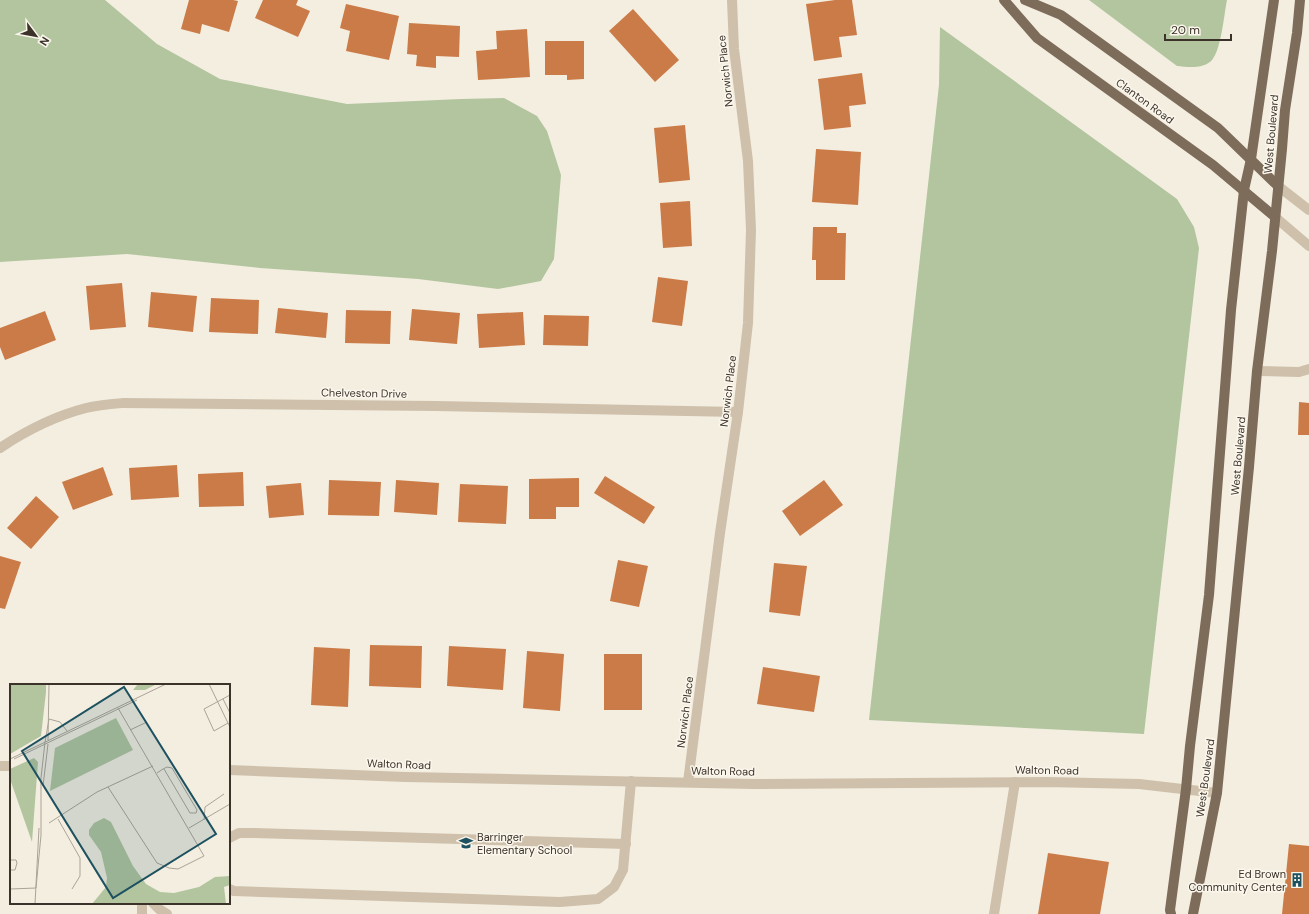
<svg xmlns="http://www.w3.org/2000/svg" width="1309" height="914" font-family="'DM Sans',sans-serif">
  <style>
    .green { fill: #b2c59f }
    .building { fill: #cb7b47 }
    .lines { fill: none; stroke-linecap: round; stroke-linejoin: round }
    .minor { stroke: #cec0ab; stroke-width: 10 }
    .major { stroke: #7e6c5b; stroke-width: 10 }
    .labels { text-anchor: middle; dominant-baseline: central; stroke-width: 3; stroke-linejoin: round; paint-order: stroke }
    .street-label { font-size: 11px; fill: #3b322a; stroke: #fbf7ed }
    .poi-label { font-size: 11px; fill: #3b322a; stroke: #fbf7ed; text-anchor: start }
    .inset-road { fill: none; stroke: #aaa397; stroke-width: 1 }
    .view { fill: #1d5160; fill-opacity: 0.15; stroke: #1d5160; stroke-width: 2 }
    .inset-edge { fill: none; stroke: #3b322a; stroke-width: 2 }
  </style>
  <rect width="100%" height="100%" fill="#f4eee0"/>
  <g class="green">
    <polygon points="0,0 105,0 157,44 220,79 347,104 461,99 504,98 537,116 547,131 561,175 554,259 541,281 498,289 418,279 260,268 127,254 0,262"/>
    <path d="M1089 0H1227C1224 14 1221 54 1210 62 1201 69 1187 67 1177 66Z"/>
    <polygon points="940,27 1177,199 1194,227 1199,248 1144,734 869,720 939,85"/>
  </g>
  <g class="building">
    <polygon points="189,0 233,0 238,1 229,32 202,24 200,34 181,29"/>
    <polygon points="263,0 298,0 296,5 310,11 298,37 255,18"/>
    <polygon points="835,0 852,0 857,35 839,37 842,57 814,61 806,4"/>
    <polygon points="346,4 399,16 389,60 346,51 350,31 340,28"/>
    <polygon points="633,9 679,60 655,82 609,31"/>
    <polygon points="409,23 460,26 459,57 436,56 436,68 416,66 417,55 407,54"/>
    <polygon points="527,29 530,77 478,80 476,51 497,49 496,31"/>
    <polygon points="545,41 584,41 584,79 567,80 567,75 545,75"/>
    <polygon points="862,73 866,104 849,106 851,127 824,130 818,79"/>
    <polygon points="685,125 690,180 659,183 654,128"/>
    <polygon points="816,149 861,152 858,205 812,202"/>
    <polygon points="690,201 692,246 663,248 660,203"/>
    <polygon points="813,227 837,227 837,233 846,233 845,280 816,280 816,260 812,260"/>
    <polygon points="658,277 688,281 682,326 652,322"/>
    <polygon points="122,283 126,327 90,330 86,286"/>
    <polygon points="151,292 197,296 193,332 148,327"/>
    <polygon points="211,298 259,300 258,334 209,332"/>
    <polygon points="278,308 328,313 326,338 275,333"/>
    <polygon points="412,309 460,313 457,344 409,340"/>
    <polygon points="346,310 391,311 390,344 345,343"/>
    <polygon points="45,311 56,340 5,360 0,347 0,328"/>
    <polygon points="523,312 525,345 479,348 477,314"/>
    <polygon points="544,315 589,316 588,346 543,345"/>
    <polygon points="1299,402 1309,403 1309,435 1298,435"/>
    <polygon points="177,465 179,497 131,500 129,468"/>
    <polygon points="103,467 113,495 73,510 62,482"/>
    <polygon points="243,472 244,506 199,507 198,474"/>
    <polygon points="605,476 655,507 644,524 594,493"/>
    <polygon points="579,478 579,507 556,507 556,519 529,519 529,479"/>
    <polygon points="329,480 381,482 379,516 328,515"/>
    <polygon points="396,480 439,483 437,515 394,512"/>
    <polygon points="824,480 843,505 800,536 782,511"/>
    <polygon points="301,483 304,515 269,518 266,486"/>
    <polygon points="460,484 508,486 506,524 458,522"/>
    <polygon points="36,496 59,517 31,549 7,528"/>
    <polygon points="0,556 21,562 5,609 0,608"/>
    <polygon points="618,560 648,566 639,607 610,601"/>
    <polygon points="774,563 807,566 800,616 769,612"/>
    <polygon points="370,645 422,646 421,688 369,686"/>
    <polygon points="449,646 506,649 503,690 447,686"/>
    <polygon points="314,647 350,649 348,707 311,705"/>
    <polygon points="527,651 564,654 560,711 523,708"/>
    <rect x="604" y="654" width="38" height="56"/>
    <polygon points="763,667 820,676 814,712 757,704"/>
    <polygon points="1289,844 1309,846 1309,914 1282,914"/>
    <polygon points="1048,853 1109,862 1100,914 1038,914"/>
  </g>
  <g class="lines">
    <g class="minor">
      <polyline points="1278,186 1309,210"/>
      <polyline points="1275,217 1309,246"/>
      <polyline points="1257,371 1299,372 1309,369"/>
      <path d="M0 448C27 430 55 416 86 408 98 405 111 404 123 403L436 406 738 412"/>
      <polyline points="0,766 11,766"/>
      <polyline points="229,770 405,777 753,784 1046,782 1139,784 1217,793"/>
      <polyline points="688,782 720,533 738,412 748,323 751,230 748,161 734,49 732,0"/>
      <polyline points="229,838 239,833 254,833 626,844"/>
      <polyline points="229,889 234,891 560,902 598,899 614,887 623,870 631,781"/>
      <polyline points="153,903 159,909 167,914"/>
      <polyline points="142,914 142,903"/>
      <polyline points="994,914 1015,782"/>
    </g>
    <g class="major">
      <polyline points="1004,0 1037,38 1213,165 1275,217"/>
      <polyline points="1025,0 1061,15 1218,128 1278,186"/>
      <polyline points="1171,914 1170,910 1186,789 1190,746 1209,595 1231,310 1244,190 1251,159 1274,0"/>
      <polyline points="1193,914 1217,793 1249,467 1257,371 1272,251 1282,149 1285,110 1297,33 1300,0"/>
    </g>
  </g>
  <defs>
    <symbol id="school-bare" viewBox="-9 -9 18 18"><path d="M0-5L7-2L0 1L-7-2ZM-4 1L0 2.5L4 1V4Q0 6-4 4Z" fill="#1d5160" stroke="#fbf7ed" stroke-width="2.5" paint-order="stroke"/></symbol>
    <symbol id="building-bare" viewBox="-9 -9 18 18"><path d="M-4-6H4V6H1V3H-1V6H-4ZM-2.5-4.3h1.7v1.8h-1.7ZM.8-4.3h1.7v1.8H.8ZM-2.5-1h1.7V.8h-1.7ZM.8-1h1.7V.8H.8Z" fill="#1d5160" stroke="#fbf7ed" stroke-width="2.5" paint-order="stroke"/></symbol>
  </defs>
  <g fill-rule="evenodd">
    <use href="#school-bare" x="456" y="833" width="20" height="20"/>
    <use href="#building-bare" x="1287" y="870" width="20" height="20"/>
  </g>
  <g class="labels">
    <g class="street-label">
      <text transform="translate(725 71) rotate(-96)">Norwich Place</text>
      <text transform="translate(1145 101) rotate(36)">Clanton Road</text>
      <text transform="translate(1271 134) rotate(-85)">West Boulevard</text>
      <text transform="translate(728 391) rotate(-83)">Norwich Place</text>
      <text transform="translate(364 393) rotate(1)">Chelveston Drive</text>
      <text transform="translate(1238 456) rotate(-85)">West Boulevard</text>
      <text transform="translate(685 712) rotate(-83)">Norwich Place</text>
      <text transform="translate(399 764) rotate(2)">Walton Road</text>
      <text transform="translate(1047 770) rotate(1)">Walton Road</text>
      <text transform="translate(723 771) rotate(1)">Walton Road</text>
      <text transform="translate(1205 778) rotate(-82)">West Boulevard</text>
    </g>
    <g class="poi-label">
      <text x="477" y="837">Barringer<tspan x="477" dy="13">Elementary School</tspan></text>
      <text x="1286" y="874" text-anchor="end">Ed Brown<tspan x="1286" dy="13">Community Center</tspan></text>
    </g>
  </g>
  <g transform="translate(10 684)">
    <rect width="220" height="220" fill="#f4eee0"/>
    <path d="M0 0H36V8L31 52 0 70ZM128 0H147L135 6H123ZM106 34 123 66 40 107 45 64ZM24 74 28 78 22 158 0 95V85ZM94 134 101 138 123 182 136 200 150 208 164 209 189 203 205 193 220 192V201L214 203 216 220H82L96 203 97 194 91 168 79 151V146L84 139Z" fill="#b2c59f"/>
    <path class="inset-road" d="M199 0 218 39M220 11 194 25 204 47 218 39 220 43M213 15 220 29M39 35 50 38 57 47M120 46 137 38M38 56 39 0M35 58 39 35M0 75 156 0M4 75 127 16M147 89 153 85 157 83 162 84 187 126 186 129H180L154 85M33 102 38 60M98 103 147 179 159 184 168 185 194 172 108 24M48 135 70 174V192L62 205M194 136 195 123 214 110M39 139 87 108 143 82M179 144 220 120M0 176H6L7 179 5 186H0M26 204 31 151V94L35 58M0 205 26 204M25 220 29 144"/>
    <path class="view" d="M114 3 206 150 103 214 12 67Z"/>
    <rect width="220" height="220" class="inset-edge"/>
  </g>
  <g transform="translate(36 36) rotate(122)" stroke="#fbf7ed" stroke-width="3" paint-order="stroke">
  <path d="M0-3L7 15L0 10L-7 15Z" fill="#3b322a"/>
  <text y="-6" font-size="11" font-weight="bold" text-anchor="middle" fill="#3b322a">N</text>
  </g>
  <path d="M1165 34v6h66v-6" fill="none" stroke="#3b322a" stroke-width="2"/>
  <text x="1171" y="34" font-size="12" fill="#3b322a" stroke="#fbf7ed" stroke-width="3" paint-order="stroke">20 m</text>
</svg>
